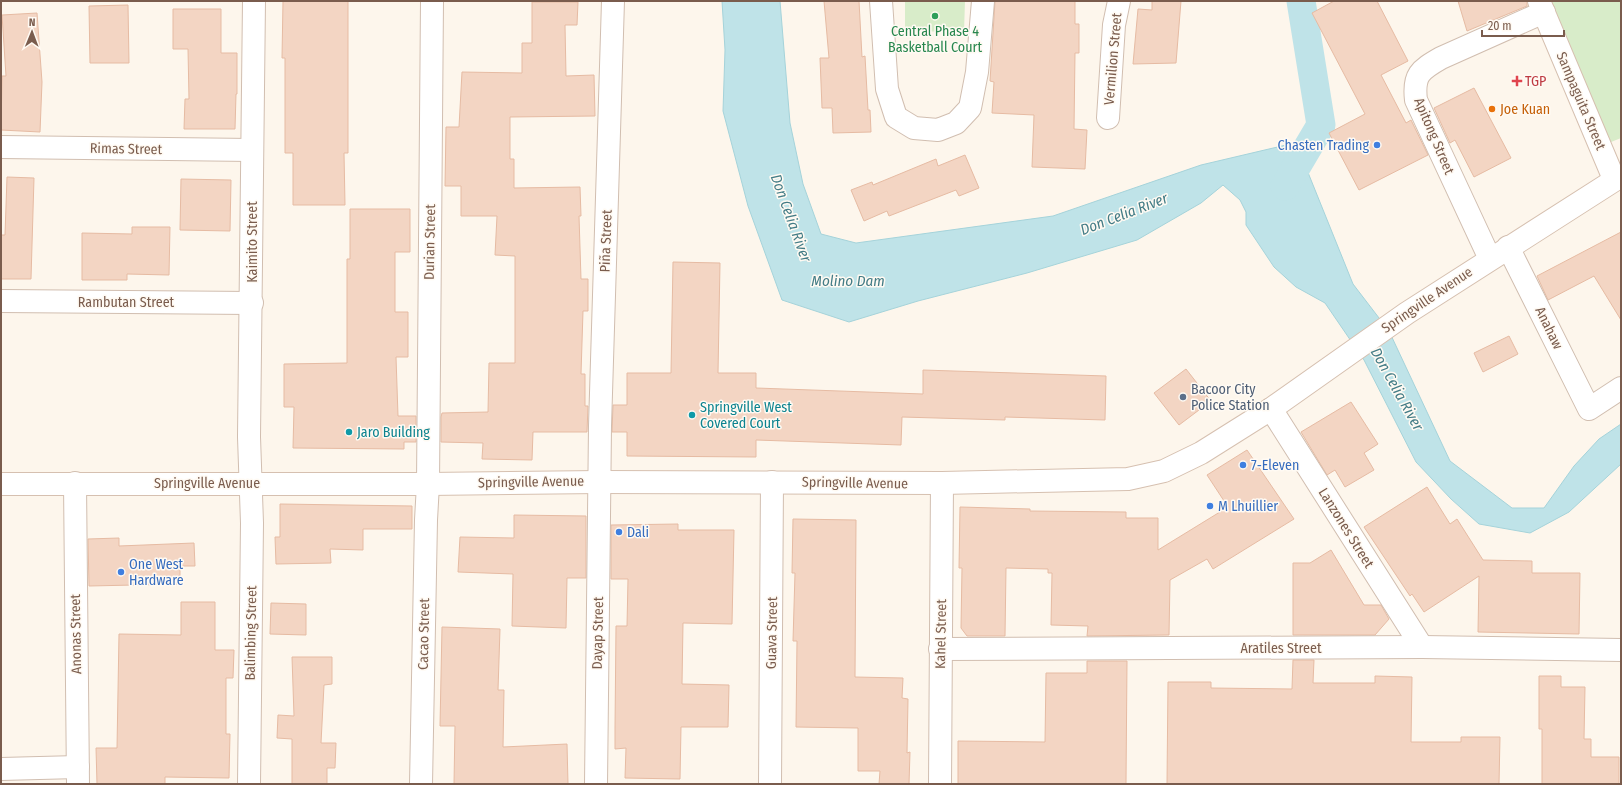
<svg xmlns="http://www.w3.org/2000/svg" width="1622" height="785" font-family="'Fira Sans Condensed',sans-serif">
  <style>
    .green { fill: #d8ecc9 }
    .water { fill: #bfe3e8; stroke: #a5d3da }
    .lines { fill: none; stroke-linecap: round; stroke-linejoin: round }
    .canal { stroke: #bfe3e8; stroke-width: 29 }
    .building { fill: #f3d5c3; stroke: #e6bba3 }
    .street-casing { stroke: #d1beb0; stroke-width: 24 }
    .secondary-casing { stroke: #d6c0b0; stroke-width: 24 }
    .street { stroke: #fff; stroke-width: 22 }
    .secondary { stroke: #fff; stroke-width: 22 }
    .leisure-dot { fill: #2e9e5b; stroke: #fffaf3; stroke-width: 1.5 }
    .health-dot { fill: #e0444e; stroke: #fffaf3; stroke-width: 1.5 }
    .food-dot { fill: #e8710a; stroke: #fffaf3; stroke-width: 1.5 }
    .shop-dot { fill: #3f7fe0; stroke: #fffaf3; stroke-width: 1.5 }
    .service-dot { fill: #5c6f8a; stroke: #fffaf3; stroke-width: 1.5 }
    .culture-dot { fill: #0f9aa8; stroke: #fffaf3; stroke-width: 1.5 }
    .labels { text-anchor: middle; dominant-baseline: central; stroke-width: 3; stroke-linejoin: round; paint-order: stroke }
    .leisure-label { font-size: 14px; fill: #27864d; stroke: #fffaf3 }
    .street-label { font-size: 14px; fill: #7a5c4d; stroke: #fffaf3 }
    .health-label { font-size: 14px; fill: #be3a42; stroke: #fffaf3; text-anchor: start }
    .food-label { font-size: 14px; fill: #c56008; stroke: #fffaf3; text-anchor: start }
    .shop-label { font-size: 14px; fill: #366cbe; stroke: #fffaf3; text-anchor: start }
    .service-label { font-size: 14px; fill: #4e5e75; stroke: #fffaf3; text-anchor: start }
    .culture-label { font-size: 14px; fill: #0d838f; stroke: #fffaf3; text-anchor: start }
    .water-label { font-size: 15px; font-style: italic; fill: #437c86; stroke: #fffaf3 }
  </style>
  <rect width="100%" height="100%" fill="#fdf6ec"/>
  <g class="green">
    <polygon points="905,1 965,1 964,32 905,31"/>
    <polygon points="1545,1 1621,1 1621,138 1611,142"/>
  </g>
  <polygon class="water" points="722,1 780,1 790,123 803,184 821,234 856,243 1053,216 1201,165 1286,145 1307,170 1353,284 1389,331 1450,461 1512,508 1544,508 1574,466 1599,439 1621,424 1621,464 1569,512 1530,533 1479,524 1451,499 1416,462 1364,360 1325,303 1296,287 1274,267 1246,225 1246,212 1240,200 1223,185 1201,203 1137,240 1027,273 918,301 849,322 782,300 748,206 723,111 725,50"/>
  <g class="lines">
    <polyline class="canal" points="1285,186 1321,125 1301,1"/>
  </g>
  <g class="building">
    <polygon points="283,1 348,1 348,153 344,153 345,205 293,205 293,153 285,153 285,58 282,58"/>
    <polygon points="824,1 859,1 862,57 865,56 868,110 870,110 871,132 833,133 832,108 822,108 820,58 829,58"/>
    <polygon points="995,1 1075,1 1075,24 1079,24 1079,53 1075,53 1074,129 1087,130 1085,169 1032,167 1034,115 992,113 994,82 990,81"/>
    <polygon points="1152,1 1181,1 1176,63 1133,64 1138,9 1152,10"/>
    <polygon points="1334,1 1377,1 1408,61 1381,75 1406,123 1411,120 1428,155 1359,190 1329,133 1365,114 1312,13"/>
    <polygon points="1458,1 1527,1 1527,6 1467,31"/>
    <polygon points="532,2 578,2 577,25 565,25 566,76 594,75 595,116 510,117 510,159 514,159 514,188 580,187 581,216 579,216 581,279 588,279 588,311 583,311 581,374 585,374 585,406 588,406 587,432 533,432 532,460 482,459 483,443 441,442 441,417 442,413 488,412 489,363 515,363 515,256 495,255 497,216 461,216 461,186 445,186 446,127 459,127 462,72 522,73 522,43 532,43"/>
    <polygon points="128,5 129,63 90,63 89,6"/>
    <polygon points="173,9 221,9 221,53 237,53 237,94 236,94 235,129 184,129 185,99 189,99 188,49 173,49"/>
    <polygon points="37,13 42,82 40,132 1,130 2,76 6,76 2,15"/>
    <polygon points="1474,88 1511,158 1474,177 1455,140 1450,143 1434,108"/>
    <polygon points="965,155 979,188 959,196 956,190 889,216 887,211 864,221 851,190 872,182 873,185 936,159 938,166"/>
    <polygon points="7,177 34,178 31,279 1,279 1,235 5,235"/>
    <polygon points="181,179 231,180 230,231 180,230"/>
    <polygon points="350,209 410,209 410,252 395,252 395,312 408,312 408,357 396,357 398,416 416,416 416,442 404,442 404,449 293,448 294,407 284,407 284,364 347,363 347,259 350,259"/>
    <polygon points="132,227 170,227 169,275 127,274 127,280 82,280 82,233 132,234"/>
    <polygon points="1621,232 1621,320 1594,276 1548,300 1537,276"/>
    <polygon points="673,262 720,263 718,373 756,373 756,388 923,394 923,370 1106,376 1105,420 1005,417 1005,420 902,417 901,445 756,440 756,457 627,456 627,432 612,432 613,405 627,405 627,373 671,373"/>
    <polygon points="1509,336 1518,354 1483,372 1474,353"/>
    <polygon points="1186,369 1211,401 1179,425 1154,393"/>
    <polygon points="1351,402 1378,444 1364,453 1374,470 1345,487 1335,470 1327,475 1301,432"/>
    <polygon points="1247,450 1294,519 1213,569 1207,559 1170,580 1169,635 1087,636 1088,626 1051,625 1052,573 1048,573 1048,569 1006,568 1005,636 967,636 961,628 962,568 959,568 960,507 1030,509 1030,511 1126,512 1126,518 1158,518 1158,550 1228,507 1207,475"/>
    <polygon points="1427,487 1450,524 1457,519 1483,560 1532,561 1532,573 1580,573 1579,634 1478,632 1479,576 1424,612 1412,594 1410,596 1364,527"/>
    <polygon points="280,504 412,506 412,529 363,529 363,550 330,549 331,563 276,564 275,537 280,537"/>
    <polygon points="514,515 586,516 586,578 567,578 566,628 512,626 513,574 458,572 460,537 514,538"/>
    <polygon points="793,519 856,520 855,677 903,678 902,698 908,699 907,753 910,752 909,784 879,784 880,771 858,771 858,728 796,727 797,641 793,641 795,573 792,573"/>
    <polygon points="678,524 678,530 734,530 732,624 683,623 682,684 729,685 728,727 681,727 680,779 625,778 626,748 615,749 615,728 616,626 627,626 628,579 611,579 611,525"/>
    <polygon points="119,538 119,546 194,543 195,566 180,566 180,584 89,586 88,539"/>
    <polygon points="1331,550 1364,605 1381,605 1389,619 1375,635 1293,635 1293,563 1310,563"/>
    <polygon points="181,602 215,602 215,650 234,650 233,678 226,678 226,734 230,734 229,778 165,777 165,784 97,784 96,748 117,748 119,634 181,635"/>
    <polygon points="271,603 306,604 306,635 270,634"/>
    <polygon points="442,627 500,629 498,690 504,690 503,747 567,744 568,784 454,784 455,726 440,726"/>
    <polygon points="292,657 332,657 332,684 324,685 321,743 336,743 335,768 327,768 327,784 292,784 292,739 277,738 278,715 294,716"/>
    <polygon points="1293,660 1314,660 1313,683 1375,683 1375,676 1412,677 1411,742 1461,742 1461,737 1500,737 1499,784 1167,784 1168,682 1211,682 1211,688 1292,689"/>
    <polygon points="1087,661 1127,661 1126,784 958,784 958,741 1045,742 1046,673 1087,673"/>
    <polygon points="1539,676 1561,676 1561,687 1585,687 1584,739 1591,739 1591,757 1619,757 1619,784 1542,784 1542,729 1539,729"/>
  </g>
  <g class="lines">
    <defs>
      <g id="street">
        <polyline points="881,1 887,89 896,117 914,128 938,130 956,123 970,108 977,72 983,1"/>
        <polyline points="1108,118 1114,25 1119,1"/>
        <polyline points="1,147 252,150"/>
        <polyline points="1508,247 1589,409 1621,388"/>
        <path d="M1490 259 1416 100C1413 75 1420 70 1441 58L1544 12"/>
        <polyline points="1,301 252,303"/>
        <polyline points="1271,409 1422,647"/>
        <polyline points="75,483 78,784"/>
        <polyline points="940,649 1422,647 1621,650"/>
        <polyline points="1,769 78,767"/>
        <polyline points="249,784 252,523 249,437 254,1"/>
        <polyline points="421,784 426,520 428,484 432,1"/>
        <polyline points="596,784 600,426 613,1"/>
        <polyline points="770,784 772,482"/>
        <polyline points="940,784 942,483"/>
      </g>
      <g id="secondary">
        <polyline points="1539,1 1614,179"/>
        <polyline points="1,484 428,484 600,482 942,483 1128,479 1164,471 1201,453 1271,409 1407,313 1621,176"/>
      </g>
    </defs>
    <use href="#street" class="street-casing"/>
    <use href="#secondary" class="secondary-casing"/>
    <use href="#street" class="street"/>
    <use href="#secondary" class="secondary"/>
  </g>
  <circle class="leisure-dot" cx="935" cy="16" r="4"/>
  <path class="health-dot" d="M1515 75h4v4h4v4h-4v4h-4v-4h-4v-4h4z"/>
  <circle class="food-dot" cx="1492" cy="109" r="4"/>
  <g class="shop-dot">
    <circle cx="1377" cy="145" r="4"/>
    <circle cx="1243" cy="465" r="4"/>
    <circle cx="1210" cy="506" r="4"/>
    <circle cx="619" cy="532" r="4"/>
    <circle cx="121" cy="572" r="4"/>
  </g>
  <circle class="service-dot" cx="1183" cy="397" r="4"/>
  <g class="culture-dot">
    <circle cx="692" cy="415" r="4"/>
    <circle cx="349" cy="432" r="4"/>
  </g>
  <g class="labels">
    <g class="leisure-label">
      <text x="935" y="31">Central Phase 4<tspan x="935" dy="16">Basketball Court</tspan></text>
    </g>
    <g class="street-label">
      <text transform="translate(1113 59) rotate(-85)">Vermilion Street</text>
      <text transform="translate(1581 101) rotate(67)">Sampaguita Street</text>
      <text transform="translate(1434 136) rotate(67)">Apitong Street</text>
      <text transform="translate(126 149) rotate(1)">Rimas Street</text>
      <text transform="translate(606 241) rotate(-88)">Piña Street</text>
      <text transform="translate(252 242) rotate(-90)">Kaimito Street</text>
      <text transform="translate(430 242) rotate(-89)">Durian Street</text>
      <text transform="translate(1427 300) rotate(-34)">Springville Avenue</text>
      <text x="126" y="302">Rambutan Street</text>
      <text transform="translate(1549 328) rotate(64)">Anahaw</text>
      <text transform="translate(531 482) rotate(-1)">Springville Avenue</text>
      <text x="207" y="483">Springville Avenue</text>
      <text transform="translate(855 483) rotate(1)">Springville Avenue</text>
      <text transform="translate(1346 528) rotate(58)">Lanzones Street</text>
      <text transform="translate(251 633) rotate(-89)">Balimbing Street</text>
      <text transform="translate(598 633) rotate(-89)">Dayap Street</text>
      <text transform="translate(772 633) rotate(-89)">Guava Street</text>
      <text transform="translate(76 634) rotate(-91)">Anonas Street</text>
      <text transform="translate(424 634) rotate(-89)">Cacao Street</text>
      <text transform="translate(941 634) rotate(-89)">Kahel Street</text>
      <text x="1281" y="648">Aratiles Street</text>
    </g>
    <g class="health-label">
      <text x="1525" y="81">TGP</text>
    </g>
    <g class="food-label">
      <text x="1500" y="109">Joe Kuan</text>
    </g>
    <g class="shop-label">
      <text x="1369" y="145" text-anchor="end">Chasten Trading</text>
      <text x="1251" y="465">7-Eleven</text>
      <text x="1218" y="506">M Lhuillier</text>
      <text x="627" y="532">Dali</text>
      <text x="129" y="564">One West<tspan x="129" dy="16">Hardware</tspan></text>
    </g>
    <g class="service-label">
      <text x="1191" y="389">Bacoor City<tspan x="1191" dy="16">Police Station</tspan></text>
    </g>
    <g class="culture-label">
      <text x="700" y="407">Springville West<tspan x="700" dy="16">Covered Court</tspan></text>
      <text x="357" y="432">Jaro Building</text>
    </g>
    <g class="water-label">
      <text transform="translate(1124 214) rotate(-21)">Don Celia River</text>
      <text transform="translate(791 218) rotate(70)">Don Celia River</text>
      <text x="848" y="281">Molino Dam</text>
      <text transform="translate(1397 389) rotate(61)">Don Celia River</text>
    </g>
  </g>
  <rect width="1622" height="785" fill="none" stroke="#7a5c4d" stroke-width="4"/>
  <g transform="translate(32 32) rotate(1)" stroke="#fffaf3" stroke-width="3" paint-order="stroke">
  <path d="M0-3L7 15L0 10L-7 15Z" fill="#7a5c4d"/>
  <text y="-6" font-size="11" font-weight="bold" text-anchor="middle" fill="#7a5c4d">N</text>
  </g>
  <path d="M1482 30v6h82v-6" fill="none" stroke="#7a5c4d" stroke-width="2"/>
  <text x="1488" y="30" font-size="12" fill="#7a5c4d" stroke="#fffaf3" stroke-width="3" paint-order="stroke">20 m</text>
</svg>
